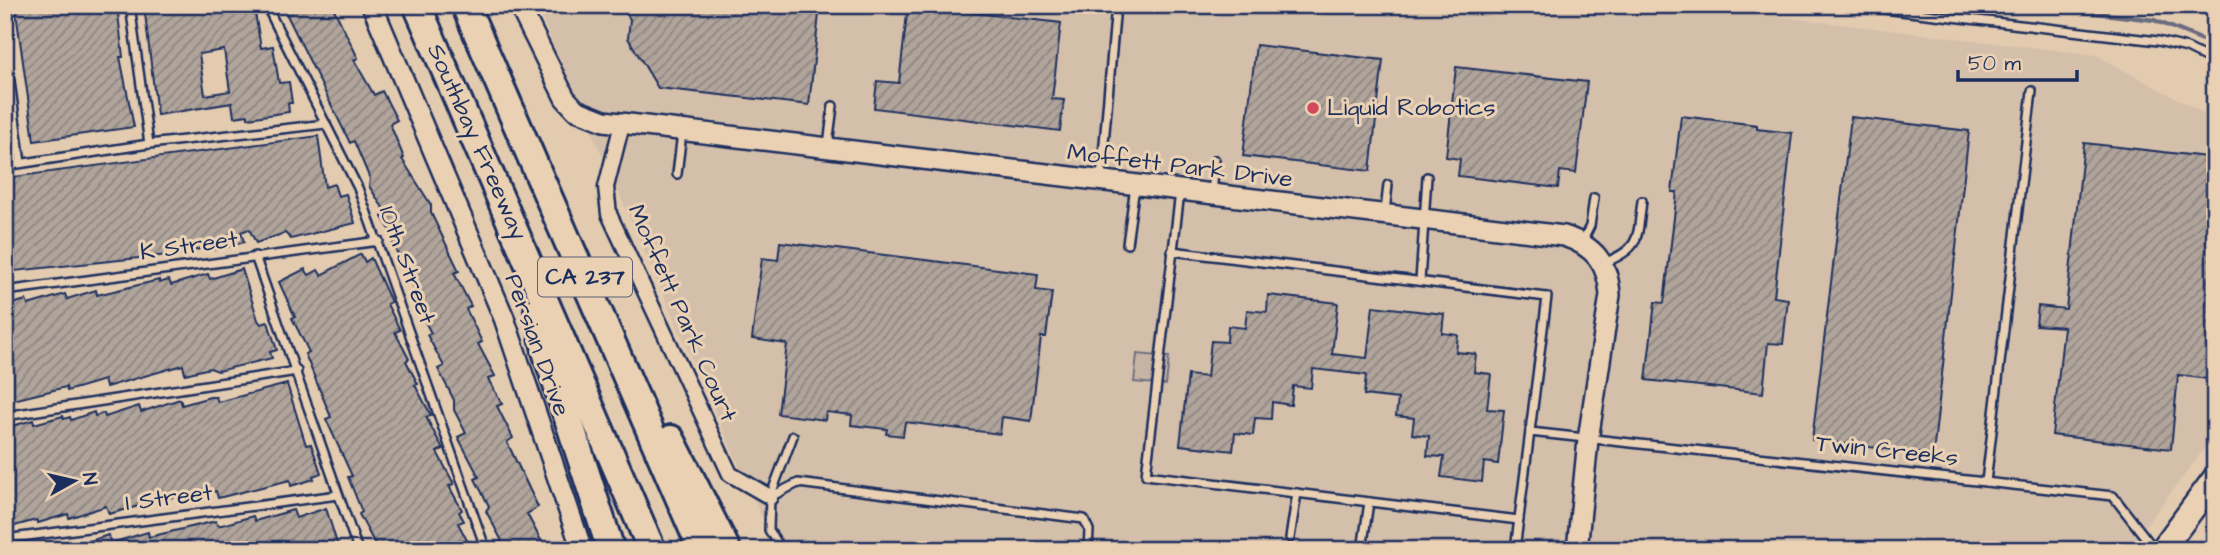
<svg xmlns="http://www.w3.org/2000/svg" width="2220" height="555" font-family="'Architects Daughter',sans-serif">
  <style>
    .built { fill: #d4bfaa }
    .green { fill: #c5b3a4; stroke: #707181; stroke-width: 2 }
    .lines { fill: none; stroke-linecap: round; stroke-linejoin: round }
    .stream { stroke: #6a6c7f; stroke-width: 4.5 }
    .building { fill: url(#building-hatch); stroke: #1b2f5e; stroke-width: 2; fill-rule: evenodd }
    .lane-casing { stroke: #1b2f5e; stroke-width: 12 }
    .street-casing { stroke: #1b2f5e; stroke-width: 19 }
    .secondary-casing { stroke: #1b2f5e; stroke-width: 24 }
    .primary-casing { stroke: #1b2f5e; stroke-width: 28 }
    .highway-casing { stroke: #1b2f5e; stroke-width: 32 }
    .lane { stroke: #ebd1b3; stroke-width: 7 }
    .street { stroke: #ebd1b3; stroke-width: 14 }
    .secondary { stroke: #ebd1b3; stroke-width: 19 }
    .primary { stroke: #ebd1b3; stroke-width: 23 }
    .highway { stroke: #ebd1b3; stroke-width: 26 }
    .poi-dot { fill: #d1495b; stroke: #ebd1b3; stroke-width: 2.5 }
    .labels { text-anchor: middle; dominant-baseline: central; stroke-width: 6; stroke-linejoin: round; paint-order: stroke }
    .shield { fill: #ebd1b3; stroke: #596078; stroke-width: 2 }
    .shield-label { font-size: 23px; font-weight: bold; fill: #1b2f5e }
    .poi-label { font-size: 24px; fill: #1b2f5e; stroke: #ebd1b3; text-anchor: start }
    .street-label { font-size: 24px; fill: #1b2f5e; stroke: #ebd1b3 }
  </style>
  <defs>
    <pattern id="building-hatch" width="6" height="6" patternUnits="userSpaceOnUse" patternTransform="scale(1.75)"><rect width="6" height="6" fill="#b0a49b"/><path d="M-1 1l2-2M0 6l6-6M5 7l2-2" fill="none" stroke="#8e8682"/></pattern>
  </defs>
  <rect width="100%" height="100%" fill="#e3cbb0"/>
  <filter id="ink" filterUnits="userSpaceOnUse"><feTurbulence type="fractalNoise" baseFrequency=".0143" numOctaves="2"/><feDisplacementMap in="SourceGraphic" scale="14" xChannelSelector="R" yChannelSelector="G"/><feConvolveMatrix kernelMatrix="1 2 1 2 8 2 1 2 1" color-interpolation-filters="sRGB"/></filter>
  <g filter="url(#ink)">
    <polygon class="built" points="536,5 1684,5 2096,55 2215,119 2215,435 2127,550 776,550"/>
    <polygon class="green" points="1137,354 1169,357 1166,385 1134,382"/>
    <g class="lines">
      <polyline class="stream" points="2029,5 2154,20 2215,45"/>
    </g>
    <g class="building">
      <polygon points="15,5 117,5 123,57 120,57 134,127 34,141"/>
      <path d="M144 5H247L249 14 255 13 261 48 273 46 279 83 289 82 292 103H288L289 112 248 118V115L234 117 232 103 157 115ZM224 50 230 91 205 95 199 54Z"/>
      <polygon points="282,5 332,5 358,58 354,60 374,95 382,91 397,120 390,124 404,158 402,159 431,205 431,213 459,271 454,273 471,306 466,309 482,342 478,344 495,376 488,379 502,404 497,406 513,438 507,442 538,507 527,514 546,550 492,550 491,547 502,541 486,511 489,506 475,479 479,477 458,437 466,433 454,410 454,400 438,369 444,366 427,335 431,333 415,303 421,301 401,262 392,241 396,239 382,217 385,211 369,186 370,179 354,141 350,143"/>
      <polygon points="620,5 820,5 809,105 658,88 628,38 630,19"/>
      <polygon points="908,5 1061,23 1052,99 1064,100 1060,131 874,108 877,81 899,83"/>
      <polygon points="1256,45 1383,60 1370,171 1243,156"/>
      <polygon points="1456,67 1587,82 1576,173 1560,171 1558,188 1458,176 1460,159 1446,157"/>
      <polygon points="1681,116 1757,125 1757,129 1792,133 1774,297 1788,299 1783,344 1768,343 1763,393 1646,380 1655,302 1664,303 1677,192 1672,192"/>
      <polygon points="1851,117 1969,131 1933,455 1812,440"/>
      <polygon points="318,136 325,187 334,184 338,196 346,194 355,223 291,239 285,233 256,243 249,229 241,232 244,242 220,249 214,250 212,245 187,253 5,272 5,178"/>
      <polygon points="2084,143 2215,158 2215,319 2208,379 2178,375 2171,449 2052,435 2064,327 2036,325 2038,306 2066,309"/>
      <polygon points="780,242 1038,274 1036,290 1052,292 1046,337 1041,337 1031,421 1002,417 1000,434 905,422 903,436 886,434 887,429 851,425 852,415 826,412 825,420 778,414 787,344 752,339 762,258 778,260"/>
      <polygon points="361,254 365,262 371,258 391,302 387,304 400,330 395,332 409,359 406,361 418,384 415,385 431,415 426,417 443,449 437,452 454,484 449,486 462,510 459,512 464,521 458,523 472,550 378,550 359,514 362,512 348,477 352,476 326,419 331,417 305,354 309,352 292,318 295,317 279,282 305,269 309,275 318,270 321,275"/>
      <polygon points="242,269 258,320 261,324 268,322 277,350 270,352 272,358 218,371 210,368 185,374 183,365 106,387 104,380 67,391 66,387 5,402 5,306 26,300 28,305 65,294 67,299 96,290 97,295 159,280 159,283 169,280 171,285 208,274 210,279"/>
      <polygon points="1268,295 1338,303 1332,354 1367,358 1373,306 1444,314 1442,333 1458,335 1456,352 1476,354 1474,372 1491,374 1487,409 1504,410 1498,464 1484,462 1482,482 1441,477 1444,457 1427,456 1429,436 1412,434 1414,418 1396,416 1398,399 1364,395 1366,375 1313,369 1311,388 1293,386 1291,405 1272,402 1271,419 1255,418 1253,435 1235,433 1233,451 1180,445 1188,375 1207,377 1211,341 1227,342 1228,326 1245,328 1247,310 1267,312"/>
      <polygon points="287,384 306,445 311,444 321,473 313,476 314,479 291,486 290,480 218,498 216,491 182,502 180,495 109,514 106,506 69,518 68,514 38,523 36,520 11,527 10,524 5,525 5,428 33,420 34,424 63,416 64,419 70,417 71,420 94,412 95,416 104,413 105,417 139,406 141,412 180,399 182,405 210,397 216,397 218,402"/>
      <polygon points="326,508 339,550 72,550 72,547 108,535 111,543 148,532 149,537 216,521 217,525 222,525 253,516 255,521 293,510 296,518"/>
    </g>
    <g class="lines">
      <defs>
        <g id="lane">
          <polyline points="130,5 149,144"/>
          <polyline points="266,5 358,188 486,550"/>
          <polyline points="1849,5 2158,41 2187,48 2215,62"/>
          <polyline points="2214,5 2215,6"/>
          <polyline points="5,44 21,163"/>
          <polyline points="828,145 833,106"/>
          <polyline points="5,166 149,144 326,124"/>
          <polyline points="677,174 682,133"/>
          <polyline points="1101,178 1116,5"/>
          <polyline points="1180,192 1146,475 1519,520"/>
          <polyline points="1212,194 1215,160"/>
          <polyline points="1385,212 1388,185"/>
          <polyline points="1582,242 1590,226 1594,198"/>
          <polyline points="1127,244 1135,186"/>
          <polyline points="1172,251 1547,297 1515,550"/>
          <polyline points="255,256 358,550"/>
          <path d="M1604 263C1641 248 1637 239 1642 201"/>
          <polyline points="1420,281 1427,177"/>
          <polyline points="5,291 379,241"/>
          <polyline points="5,416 297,371"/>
          <polyline points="1530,432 2113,496 2155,550"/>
          <polyline points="1986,482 2032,91"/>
          <polyline points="770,497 798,483 1084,519 1089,530 1088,550"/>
          <polyline points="1290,538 1297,493"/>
          <polyline points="5,539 338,495"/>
          <polyline points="782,550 769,530 770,497 793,436"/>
          <polyline points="1362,550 1369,502"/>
        </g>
        <polyline id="street" points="622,124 606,187 609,214 730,474 770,497"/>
        <g id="secondary">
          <polyline points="372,5 504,318 582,550"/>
          <path d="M519 5 565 98 576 110 604 121 1564 236C1594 246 1608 263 1610 295L1588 440 1577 550"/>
        </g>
        <polyline id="primary" points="2162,550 2215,478"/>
        <g id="highway">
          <polyline points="417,5 652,550"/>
          <polyline points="465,5 702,550"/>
          <polyline points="538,310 546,351 611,550"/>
          <polyline points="671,439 727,550"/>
        </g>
      </defs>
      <use href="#lane" class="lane-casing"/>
      <use href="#street" class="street-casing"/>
      <use href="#secondary" class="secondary-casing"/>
      <use href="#primary" class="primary-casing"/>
      <use href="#highway" class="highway-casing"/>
      <use href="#lane" class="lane"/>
      <use href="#street" class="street"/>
      <use href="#secondary" class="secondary"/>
      <use href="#primary" class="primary"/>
      <use href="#highway" class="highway"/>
    </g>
  </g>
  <circle class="poi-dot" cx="1313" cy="108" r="7"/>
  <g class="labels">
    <rect class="shield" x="538" y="257.5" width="94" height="39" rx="5"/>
    <g class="shield-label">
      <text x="585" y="277">CA 237</text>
    </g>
    <g class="poi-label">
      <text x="1327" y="108">Liquid Robotics</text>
    </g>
    <g class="street-label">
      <text transform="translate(477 142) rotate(66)">Southbay Freeway</text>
      <text transform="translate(1180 166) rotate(7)">Moffett Park Drive</text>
      <text transform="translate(189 246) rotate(-8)">K Street</text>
      <text transform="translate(407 265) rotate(70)">10th Street</text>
      <text transform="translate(682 313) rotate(66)">Moffett Park Court</text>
      <text transform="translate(537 345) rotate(70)">Persian Drive</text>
      <text transform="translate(1887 451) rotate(6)">Twin Creeks</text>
      <text transform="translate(169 498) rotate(-7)">I Street</text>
    </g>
  </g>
  <rect width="2220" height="555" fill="none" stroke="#ebd1b3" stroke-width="28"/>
  <rect x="14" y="14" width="2192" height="527" fill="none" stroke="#1b2f5e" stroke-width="2.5" filter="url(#ink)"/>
  <g transform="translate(74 481) rotate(82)" stroke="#ebd1b3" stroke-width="5" paint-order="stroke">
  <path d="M0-5L12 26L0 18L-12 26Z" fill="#1b2f5e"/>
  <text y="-10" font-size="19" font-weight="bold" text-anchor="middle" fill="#1b2f5e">N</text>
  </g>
  <path d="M1958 70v10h119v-10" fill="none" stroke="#1b2f5e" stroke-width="3.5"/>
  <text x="1968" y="70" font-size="21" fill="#1b2f5e" stroke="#ebd1b3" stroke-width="5" paint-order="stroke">50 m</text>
</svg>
